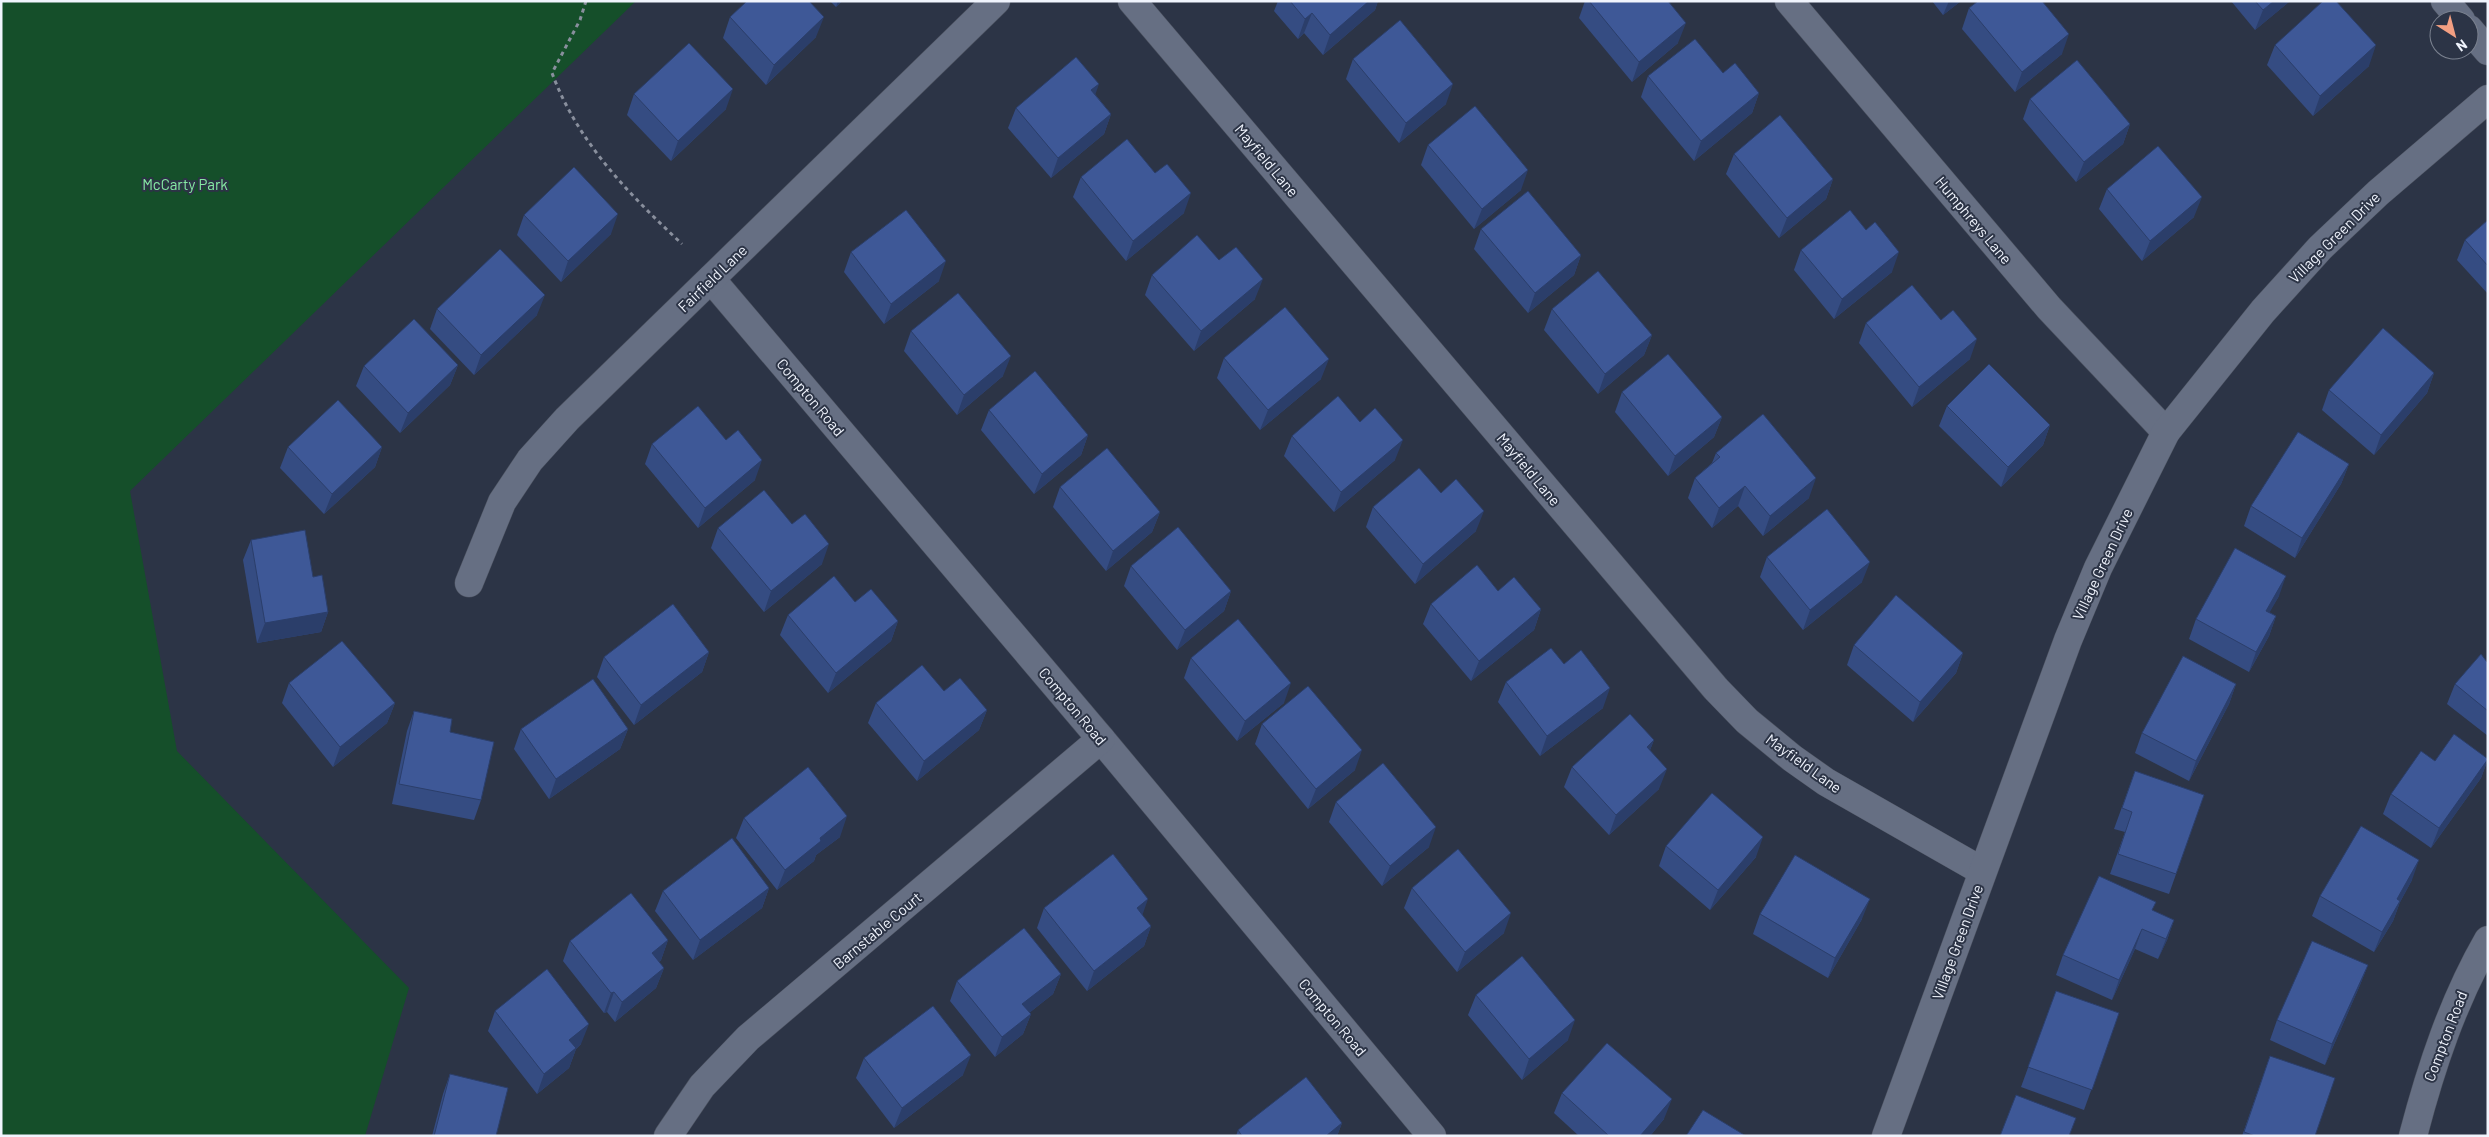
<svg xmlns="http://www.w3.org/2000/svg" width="2489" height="1137" font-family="Barlow,sans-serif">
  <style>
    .green { fill: #154f2a }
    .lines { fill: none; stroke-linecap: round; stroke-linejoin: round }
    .street-casing { stroke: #4a505e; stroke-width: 29 }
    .path { stroke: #898f9d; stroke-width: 3; stroke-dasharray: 4 4; stroke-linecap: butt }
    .street { stroke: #666f83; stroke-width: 28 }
    .wall { fill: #354c82 }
    .shaded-wall { fill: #2b3e6a }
    .building { fill: #3e5897; stroke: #2b3e6a }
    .labels { text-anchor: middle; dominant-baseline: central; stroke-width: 4; stroke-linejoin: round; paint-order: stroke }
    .street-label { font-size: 15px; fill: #f0f4fd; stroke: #2c3446 }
    .park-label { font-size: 15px; fill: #86eaa3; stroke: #2c3446 }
  </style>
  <rect width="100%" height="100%" fill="#2c3446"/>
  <polygon class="green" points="1,1 636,1 130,491 177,751 409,988 365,1136 1,1136"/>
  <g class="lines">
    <defs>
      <g id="street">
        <polyline points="1132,1 1716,689 1747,721 1792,758 1826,782 1982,871"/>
        <polyline points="1789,1 2049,308 2166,432"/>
        <polyline points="2445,1 2461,20"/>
        <polyline points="2469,29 2488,51"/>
        <polyline points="711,279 1101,739 1432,1136"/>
        <polyline points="469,583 502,502 530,460 567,419 996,1"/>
        <polyline points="668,1136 702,1086 748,1038 1101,739"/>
        <polyline points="1886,1136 2068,640 2098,568 2166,432 2263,311 2320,248 2378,193 2488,99"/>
        <path d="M2413 1136C2431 1067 2453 1001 2488 940"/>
      </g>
    </defs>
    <use href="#street" class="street-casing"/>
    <path class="path" d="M586 1 580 20 552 73C578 143 629 194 682 244"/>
    <use href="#street" class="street"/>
  </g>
  <g class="wall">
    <polygon points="830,1 842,1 836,7"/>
    <polygon points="1278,1 1378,1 1375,10 1323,55 1304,33 1298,39 1274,11"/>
    <polygon points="1585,1 1668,1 1678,43 1632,82 1579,18"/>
    <polygon points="1932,1 1961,1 1943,15"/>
    <polygon points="2231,1 2290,1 2255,30"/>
    <polygon points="1969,8 2062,54 2015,92 1962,29"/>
    <polygon points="730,17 816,37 766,85 723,38"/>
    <polygon points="2275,45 2369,66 2313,116 2267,65"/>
    <polygon points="1353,59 1446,104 1399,143 1346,79"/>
    <polygon points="1723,73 1759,93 1752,113 1694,161 1641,97 1648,76"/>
    <polygon points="634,94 726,109 671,161 627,115"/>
    <polygon points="1095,94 1111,114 1104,134 1051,178 1008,128 1016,108"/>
    <polygon points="2030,99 2130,124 2123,144 2076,182 2023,119"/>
    <polygon points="1428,145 1521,190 1474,229 1421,165"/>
    <polygon points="1734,154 1833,179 1826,199 1779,238 1726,174"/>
    <polygon points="1081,177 1184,213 1126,261 1073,197"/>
    <polygon points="2107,189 2194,217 2142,261 2099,209"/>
    <polygon points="524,215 611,234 561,282 517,235"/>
    <polygon points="2488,220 2488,294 2457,260 2465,240"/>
    <polygon points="1481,229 1581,255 1574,275 1528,313 1474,249"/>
    <polygon points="1801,250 1892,272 1834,319 1794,270"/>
    <polygon points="851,252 939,281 884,324 844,272"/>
    <polygon points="1219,260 1255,299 1194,351 1145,295 1152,275"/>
    <polygon points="437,309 537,315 474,375 430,329"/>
    <polygon points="1552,309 1652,335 1644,355 1598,394 1544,330"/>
    <polygon points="1941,320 1970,359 1912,407 1859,343 1866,323"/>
    <polygon points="911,331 1003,376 957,415 904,351"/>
    <polygon points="1224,358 1321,379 1260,430 1217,378"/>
    <polygon points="458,365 450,385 400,433 356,386 364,366"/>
    <polygon points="2434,373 2427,393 2374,455 2322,410 2329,390"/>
    <polygon points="1622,392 1722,417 1714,437 1668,476 1615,412"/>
    <polygon points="1947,406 2050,425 2043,445 2001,487 1939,426"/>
    <polygon points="989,410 1088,435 1081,455 1034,494 981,430"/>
    <polygon points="1360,422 1395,460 1334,512 1284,456 1292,436"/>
    <polygon points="652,444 755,480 698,528 645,464"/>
    <polygon points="288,447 382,447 375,467 324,514 280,468"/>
    <polygon points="1716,453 1809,498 1763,536 1738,506 1712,528 1688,498 1695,478 1712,463"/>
    <polygon points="2349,464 2341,484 2295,558 2244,526 2251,506"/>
    <polygon points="1060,487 1160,512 1152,532 1106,571 1053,507"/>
    <polygon points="1441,493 1476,531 1415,584 1366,527 1373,507"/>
    <polygon points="792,524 822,564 764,612 711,548 718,528"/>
    <polygon points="251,540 313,577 328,612 321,632 257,643 243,560"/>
    <polygon points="1767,557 1862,582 1803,630 1760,577"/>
    <polygon points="1131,566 1231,591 1224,611 1177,650 1124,586"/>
    <polygon points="1498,591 1541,609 1534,630 1471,681 1423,624 1431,604"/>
    <polygon points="2279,596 2269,612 2276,616 2269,636 2249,672 2189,639 2196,619"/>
    <polygon points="855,602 898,621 891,641 828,693 780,635 788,615"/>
    <polygon points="1854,645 1963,653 1956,673 1913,722 1847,665"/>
    <polygon points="709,652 702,672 634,725 597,677 604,657"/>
    <polygon points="1191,658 1284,703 1237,741 1184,678"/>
    <polygon points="2488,662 2488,736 2447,704 2455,684"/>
    <polygon points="1564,664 1603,708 1540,756 1498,702 1506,682"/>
    <polygon points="289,683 395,703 387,723 333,767 282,703"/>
    <polygon points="2236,684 2229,704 2189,781 2135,753 2142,733"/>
    <polygon points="944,691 987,710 979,730 917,781 868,723 876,703"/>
    <polygon points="414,711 450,732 481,800 474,820 392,804 407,731"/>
    <polygon points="1262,724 1355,770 1308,809 1255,744"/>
    <polygon points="521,729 628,729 620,749 549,799 514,749"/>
    <polygon points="1654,740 1650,750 1659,789 1609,835 1564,787 1572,767"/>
    <polygon points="2488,759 2481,778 2431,848 2383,814 2391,794 2435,761"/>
    <polygon points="2135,771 2204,795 2169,894 2110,874 2125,832 2114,829"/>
    <polygon points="1336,802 1429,847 1382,886 1329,822"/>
    <polygon points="744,818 840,837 816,855 814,861 777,890 736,838"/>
    <polygon points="1666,846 1756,857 1710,910 1659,866"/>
    <polygon points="2412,880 2400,902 2393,921 2374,952 2312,916 2320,896"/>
    <polygon points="769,888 762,908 693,960 655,911 663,891"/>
    <polygon points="1412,888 1504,933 1457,972 1404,908"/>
    <polygon points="1044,908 1142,915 1151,926 1144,946 1087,991 1037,928"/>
    <polygon points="2152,910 2174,920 2167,940 2158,959 2135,949 2112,1000 2056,975 2063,955"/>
    <polygon points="1760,914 1862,919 1828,978 1753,934"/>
    <polygon points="668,940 661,960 659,962 664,968 656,988 615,1022 607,1012 604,1013 563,961 570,941"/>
    <polygon points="2368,965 2360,985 2325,1065 2270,1040 2277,1020"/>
    <polygon points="1061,974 1053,994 1029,1013 1031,1014 1023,1034 995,1057 950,1001 957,981"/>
    <polygon points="2056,991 2119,1013 2084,1110 2021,1087"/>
    <polygon points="1476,995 1568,1040 1522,1080 1468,1015"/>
    <polygon points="495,1011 581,1044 576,1049 569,1068 537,1094 488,1031"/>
    <polygon points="2270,1056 2315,1136 2242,1136"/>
    <polygon points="864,1058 963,1075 894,1128 856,1078"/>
    <polygon points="450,1074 496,1136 432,1136 443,1094"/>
    <polygon points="1562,1093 1664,1119 1650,1136 1579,1136 1554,1113"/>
    <polygon points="1342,1123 1337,1136 1236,1136 1238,1130"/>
  </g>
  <g class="shaded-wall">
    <polygon points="838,1 842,1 836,7"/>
    <polygon points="1369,1 1378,1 1375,10 1323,55 1330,35"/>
    <polygon points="1949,1 1961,1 1943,15"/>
    <polygon points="2274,1 2290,1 2255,30 2263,10"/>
    <polygon points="1312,13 1304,33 1298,39 1305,19"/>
    <polygon points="824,17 816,37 766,85 774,65"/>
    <polygon points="1686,23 1678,43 1632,82 1639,62"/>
    <polygon points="2069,34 2062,54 2015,92 2022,72"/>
    <polygon points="2376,45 2369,66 2313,116 2320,96"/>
    <polygon points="1099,84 1092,104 1091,90"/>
    <polygon points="1453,84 1446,104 1399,143 1406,123"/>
    <polygon points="733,89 726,109 671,161 678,141"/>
    <polygon points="1759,93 1752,113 1694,161 1701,141"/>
    <polygon points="1111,114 1104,134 1051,178 1058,158"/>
    <polygon points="2130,124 2123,144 2076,182 2084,162"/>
    <polygon points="1528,170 1521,190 1474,229 1482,209"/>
    <polygon points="1833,179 1826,199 1779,238 1787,218"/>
    <polygon points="1191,193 1184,213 1126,261 1133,241"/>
    <polygon points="2202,197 2194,217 2142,261 2150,241"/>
    <polygon points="618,214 611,234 561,282 568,261"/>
    <polygon points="1899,252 1892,272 1834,319 1842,299"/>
    <polygon points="1581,255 1574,275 1528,313 1535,293"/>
    <polygon points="946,261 939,281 884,324 891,304"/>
    <polygon points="1263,279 1255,299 1194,351 1201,331"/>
    <polygon points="545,295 537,315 474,375 481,355"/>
    <polygon points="1652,335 1644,355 1598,394 1605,374"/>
    <polygon points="1977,339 1970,359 1912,407 1919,387"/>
    <polygon points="1011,356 1003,376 957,415 964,395"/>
    <polygon points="1329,359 1321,379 1260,430 1268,410"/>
    <polygon points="458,365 450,385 400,433 408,413"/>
    <polygon points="2434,373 2427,393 2374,455 2381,435"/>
    <polygon points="1722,417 1714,437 1668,476 1675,456"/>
    <polygon points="2050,425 2043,445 2001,487 2008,467"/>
    <polygon points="1088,435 1081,455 1034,494 1042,474"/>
    <polygon points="1403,440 1395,460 1334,512 1341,492"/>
    <polygon points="382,447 375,467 324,514 332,494"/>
    <polygon points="762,460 755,480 698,528 705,508"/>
    <polygon points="2349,464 2341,484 2295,558 2302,538"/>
    <polygon points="1816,478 1809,498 1763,536 1770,516"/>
    <polygon points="1745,486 1738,506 1712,528 1719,508"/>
    <polygon points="1484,511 1476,531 1415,584 1423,564"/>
    <polygon points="1160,512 1152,532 1106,571 1113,551"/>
    <polygon points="829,544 822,564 764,612 771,591"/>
    <polygon points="1870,562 1862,582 1803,630 1810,610"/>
    <polygon points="2286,576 2279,596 2259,631 2266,611"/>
    <polygon points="1231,591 1224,611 1177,650 1185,630"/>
    <polygon points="1541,609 1534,630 1471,681 1479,661"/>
    <polygon points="328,612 321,632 257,643 265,623"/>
    <polygon points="2276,616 2269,636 2249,672 2256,652"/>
    <polygon points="898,621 891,641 828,693 836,673"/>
    <polygon points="709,652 702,672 634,725 641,705"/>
    <polygon points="1963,653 1956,673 1913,722 1920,702"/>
    <polygon points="1291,683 1284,703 1237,741 1245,721"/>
    <polygon points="2236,684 2229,704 2189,781 2196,761"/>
    <polygon points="1610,688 1603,708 1540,756 1547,736"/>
    <polygon points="395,703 387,723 333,767 340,747"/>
    <polygon points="987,710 979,730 917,781 924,761"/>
    <polygon points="628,729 620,749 549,799 556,779"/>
    <polygon points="1654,740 1646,760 1647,747"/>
    <polygon points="1362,750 1355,770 1308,809 1316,789"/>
    <polygon points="2488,759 2481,778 2431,848 2439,828"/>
    <polygon points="1667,769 1659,789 1609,835 1616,815"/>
    <polygon points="847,816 840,837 816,855 814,861 777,890 785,870 820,838"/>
    <polygon points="1436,827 1429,847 1382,886 1390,866"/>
    <polygon points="1763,837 1756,857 1710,910 1718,890"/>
    <polygon points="2419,860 2412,880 2400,902 2393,921 2374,952 2382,932 2397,899"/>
    <polygon points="769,888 762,908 693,960 700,940"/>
    <polygon points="1148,899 1141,919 1137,908"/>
    <polygon points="1870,899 1862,919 1828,978 1835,958"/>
    <polygon points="1511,913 1504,933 1457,972 1465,952"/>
    <polygon points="2174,920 2167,940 2158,959 2166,939"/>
    <polygon points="1151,926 1144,946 1087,991 1094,971"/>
    <polygon points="2142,929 2135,949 2112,1000 2119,980"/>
    <polygon points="668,940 661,960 644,973 652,953"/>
    <polygon points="2368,965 2360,985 2325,1065 2332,1044"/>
    <polygon points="664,968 656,988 615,1022 622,1002"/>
    <polygon points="1061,974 1053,994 1015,1024 1022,1004"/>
    <polygon points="614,992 607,1012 604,1013 611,993"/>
    <polygon points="1031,1014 1023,1034 995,1057 1002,1037"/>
    <polygon points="1575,1020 1568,1040 1522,1080 1529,1059"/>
    <polygon points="589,1024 581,1044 576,1049 569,1068 537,1094 544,1074 569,1040"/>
    <polygon points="971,1055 963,1075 894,1128 902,1108"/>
    <polygon points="1672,1099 1664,1119 1650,1136 1640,1136"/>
    <polygon points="1342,1123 1337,1136 1326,1136"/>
  </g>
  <g class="building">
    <polygon points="747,1 809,1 824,17 774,65 730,17"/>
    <polygon points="1290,1 1369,1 1330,35 1312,13 1305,19"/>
    <polygon points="1589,1 1668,1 1686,23 1639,62"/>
    <polygon points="1978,1 2042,1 2069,34 2022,72 1969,8"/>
    <polygon points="2255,1 2274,1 2263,10"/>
    <polygon points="2323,1 2336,1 2376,45 2320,96 2275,45"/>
    <polygon points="1400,20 1453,84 1406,123 1353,59"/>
    <polygon points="1695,39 1723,73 1735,63 1759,93 1701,141 1648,76"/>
    <polygon points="689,43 733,89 678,141 634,94"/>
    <polygon points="1076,57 1099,84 1091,90 1111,114 1058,158 1016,108"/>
    <polygon points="2077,60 2130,124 2084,162 2030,99"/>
    <polygon points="1475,106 1528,170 1482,209 1428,145"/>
    <polygon points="1780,115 1833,179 1787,218 1734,154"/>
    <polygon points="1127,139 1155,173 1167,164 1191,193 1133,241 1081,177"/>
    <polygon points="2158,146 2202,197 2150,241 2107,189"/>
    <polygon points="574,167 618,214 568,261 524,215"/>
    <polygon points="1528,191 1581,255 1535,293 1481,229"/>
    <polygon points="906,210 946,261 891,304 851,252"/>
    <polygon points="1850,210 1866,230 1875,222 1899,252 1842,299 1801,250"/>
    <polygon points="2488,220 2488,266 2465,240"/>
    <polygon points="1197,235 1219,260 1236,247 1263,279 1201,331 1152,275"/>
    <polygon points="500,249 545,295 481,355 437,309"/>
    <polygon points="1598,271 1652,335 1605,374 1552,309"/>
    <polygon points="1912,285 1941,320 1953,310 1977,339 1919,387 1866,323"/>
    <polygon points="958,293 1011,356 964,395 911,331"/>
    <polygon points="1285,307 1329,359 1268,410 1224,358"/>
    <polygon points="414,319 458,365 408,413 364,366"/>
    <polygon points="2383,328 2434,373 2381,435 2329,390"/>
    <polygon points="1668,354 1722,417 1675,456 1622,392"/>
    <polygon points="1989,364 2050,425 2008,467 1947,406"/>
    <polygon points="1035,371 1088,435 1042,474 989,410"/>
    <polygon points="1338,396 1360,422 1375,408 1403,440 1341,492 1292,436"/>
    <polygon points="338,400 382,447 332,494 288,447"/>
    <polygon points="698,406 726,440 738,430 762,460 705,508 652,444"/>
    <polygon points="1763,414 1816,478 1770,516 1745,486 1719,508 1695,478 1720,457 1716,453"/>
    <polygon points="2298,432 2349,464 2302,538 2251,506"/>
    <polygon points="1107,448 1160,512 1113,551 1060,487"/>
    <polygon points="1419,468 1441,493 1456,479 1484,511 1423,564 1373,507"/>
    <polygon points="764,490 792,524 805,514 829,544 771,591 718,528"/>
    <polygon points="1827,509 1870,562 1810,610 1767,557"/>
    <polygon points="1178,527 1231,591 1185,630 1131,566"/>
    <polygon points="305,530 313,577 322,575 328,612 265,623 251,540"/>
    <polygon points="2235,548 2286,576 2266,611 2276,616 2256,652 2196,619"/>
    <polygon points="1477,565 1498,591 1514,577 1541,609 1479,661 1431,604"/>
    <polygon points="834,576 855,602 871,589 898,621 836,673 788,615"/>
    <polygon points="1896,595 1963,653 1920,702 1854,645"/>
    <polygon points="673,604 709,652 641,705 604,657"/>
    <polygon points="1238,619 1291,683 1245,721 1191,658"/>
    <polygon points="342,641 395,703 340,747 289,683"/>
    <polygon points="1551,648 1564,664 1581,650 1610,688 1547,736 1506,682"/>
    <polygon points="2481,654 2487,662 2488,662 2488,711 2455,684"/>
    <polygon points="2183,656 2236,684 2196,761 2142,733"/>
    <polygon points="922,665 944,691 960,678 987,710 924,761 876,703"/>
    <polygon points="593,679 628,729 556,779 521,729"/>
    <polygon points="1308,686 1362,750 1316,789 1262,724"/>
    <polygon points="414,711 452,719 450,732 494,742 481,800 399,784"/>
    <polygon points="1630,714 1654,740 1647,747 1667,769 1616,815 1572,767"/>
    <polygon points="2454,734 2488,759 2439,828 2391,794 2421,751 2435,761"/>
    <polygon points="1383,763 1436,827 1390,866 1336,802"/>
    <polygon points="808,767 847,816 820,838 821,841 785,870 744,818"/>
    <polygon points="2135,771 2204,795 2176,874 2118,854 2132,812 2122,808"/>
    <polygon points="1712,793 1763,837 1718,890 1666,846"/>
    <polygon points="2361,826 2419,860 2397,899 2400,901 2382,932 2320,896"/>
    <polygon points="732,838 769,888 700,940 663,891"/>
    <polygon points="1458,849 1511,913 1465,952 1412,888"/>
    <polygon points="1113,854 1148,899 1137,908 1151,926 1094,971 1044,908"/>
    <polygon points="1795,855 1870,899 1835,958 1760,914"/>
    <polygon points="2099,876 2156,902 2152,910 2174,920 2166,939 2142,929 2119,980 2063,955"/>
    <polygon points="631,893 668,940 652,953 664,968 622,1002 614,992 611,993 570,941"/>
    <polygon points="1024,928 1061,974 1022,1004 1031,1014 1002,1037 957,981"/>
    <polygon points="2312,941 2368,965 2332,1044 2277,1020"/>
    <polygon points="1522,956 1575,1020 1529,1059 1476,995"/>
    <polygon points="547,969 589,1024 569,1040 576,1048 544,1074 495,1011"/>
    <polygon points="2056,991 2119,1013 2092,1090 2028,1067"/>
    <polygon points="933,1006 971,1055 902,1108 864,1058"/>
    <polygon points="1607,1043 1672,1099 1640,1136 1609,1136 1562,1093"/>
    <polygon points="2270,1056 2335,1078 2315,1136 2255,1136 2244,1132"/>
    <polygon points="450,1074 508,1088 496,1136 434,1136"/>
    <polygon points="1306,1077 1342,1123 1326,1136 1242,1136 1238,1130"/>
    <polygon points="2016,1095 2076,1118 2069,1136 2000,1136"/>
    <polygon points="1703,1110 1746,1136 1686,1136"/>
  </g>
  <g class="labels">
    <g class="street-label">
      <text transform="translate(1267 160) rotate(50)">Mayfield Lane</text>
      <text transform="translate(1974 220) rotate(50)">Humphreys Lane</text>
      <text transform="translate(2334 237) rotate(-45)">Village Green Drive</text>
      <text transform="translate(712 278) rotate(-44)">Fairfield Lane</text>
      <text transform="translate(811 397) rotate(50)">Compton Road</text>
      <text transform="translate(1529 469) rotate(50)">Mayfield Lane</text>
      <text transform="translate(2102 564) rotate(-65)">Village Green Drive</text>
      <text transform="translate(1073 706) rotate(50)">Compton Road</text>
      <text transform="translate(1804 763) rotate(36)">Mayfield Lane</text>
      <text transform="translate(877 930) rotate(-40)">Barnstable Court</text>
      <text transform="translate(1957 942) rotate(-70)">Village Green Drive</text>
      <text transform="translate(1333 1017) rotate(50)">Compton Road</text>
      <text transform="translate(2445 1036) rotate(-69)">Compton Road</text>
    </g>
    <g class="park-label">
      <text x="185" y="184">McCarty Park</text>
    </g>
  </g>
  <rect width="2489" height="1137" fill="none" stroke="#f0f4fd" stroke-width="5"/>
  <g transform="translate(2454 35) rotate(144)"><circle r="24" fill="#2c3446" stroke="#7a818f"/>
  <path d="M0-4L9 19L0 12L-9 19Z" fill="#f39f82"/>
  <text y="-8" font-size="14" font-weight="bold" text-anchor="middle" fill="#f0f4fd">N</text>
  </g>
</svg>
